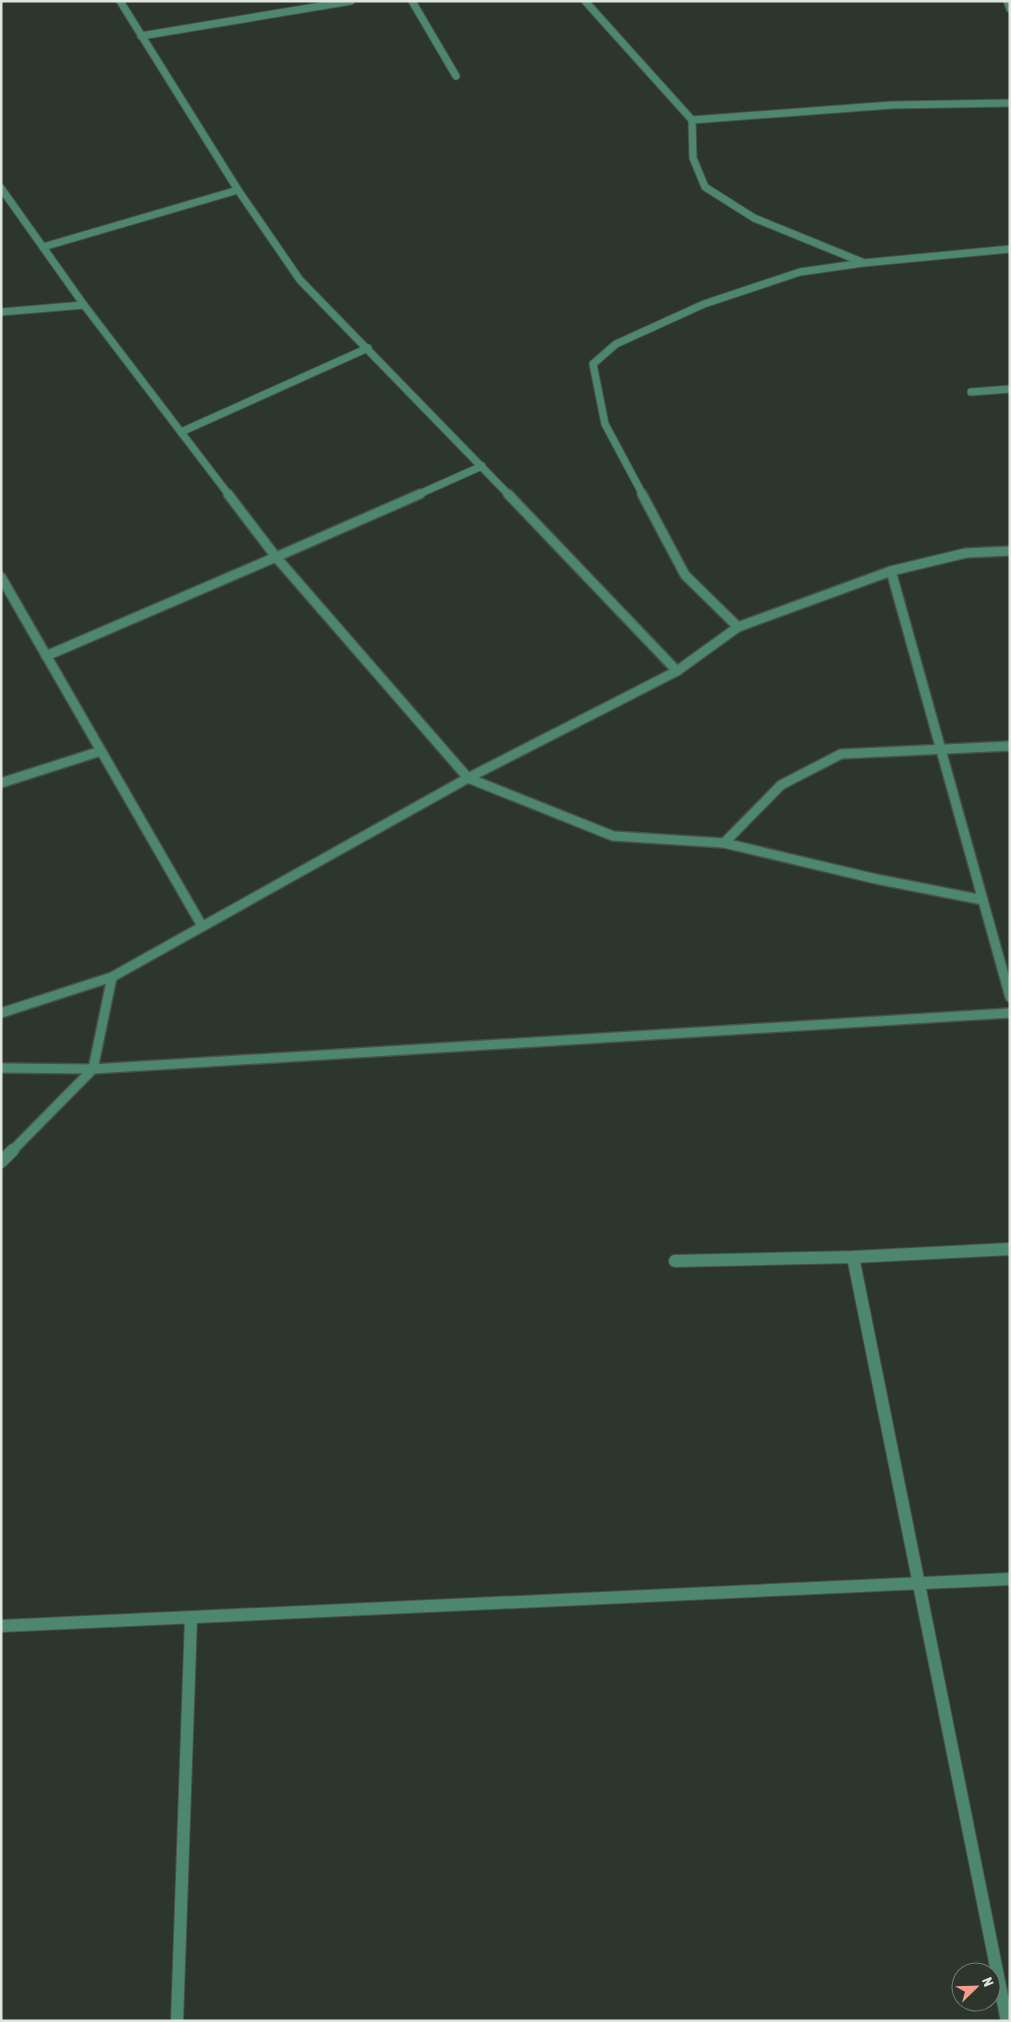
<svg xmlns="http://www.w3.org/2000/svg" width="1011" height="2022" font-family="'Asap Condensed',sans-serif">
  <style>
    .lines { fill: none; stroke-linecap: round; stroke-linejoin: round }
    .street-far2-casing { stroke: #495249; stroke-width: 9 }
    .street-far1-casing { stroke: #495249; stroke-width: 12 }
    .street-casing { stroke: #495249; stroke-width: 14 }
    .street-far2 { stroke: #4e876f; stroke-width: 7 }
    .street-far1 { stroke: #4e876f; stroke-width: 9 }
    .street { stroke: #4e876f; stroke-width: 12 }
  </style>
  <rect width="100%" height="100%" fill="#2d362c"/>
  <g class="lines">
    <defs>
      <g id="street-far2">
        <polyline points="120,1 238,190 300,280 509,495"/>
        <polyline points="412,1 456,76"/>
        <polyline points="585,1 692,120 693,158 705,187 754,218 862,262"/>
        <polyline points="1007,1 1010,9"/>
        <polyline points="141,36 351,1"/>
        <polyline points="692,120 892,105 1010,103"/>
        <polyline points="1,188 84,305 229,495"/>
        <polyline points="43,247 238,190"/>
        <polyline points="1,312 84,305"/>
        <polyline points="971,392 1010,389"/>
        <polyline points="181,432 368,348"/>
        <polyline points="417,495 482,466"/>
        <polyline points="643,495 605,424 593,364 616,344 704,304 800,272 863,263 1010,249"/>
      </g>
      <g id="street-far1">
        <polyline points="228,494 276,557 420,494"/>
        <polyline points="508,494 677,671"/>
        <polyline points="642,494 685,575 738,627"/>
        <polyline points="891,571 1010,997"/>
        <polyline points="1,577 202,926"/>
        <polyline points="46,656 276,557 468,778 613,836 724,843 876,879 983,900"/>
        <polyline points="1,783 101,751"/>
        <polyline points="724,843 781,785 841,754 1010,746"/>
        <polyline points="1,1013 112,977 468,778 677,671 738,627 891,571 966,553 1010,551"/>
        <polyline points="1,1068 93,1069 1010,1013"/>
        <polyline points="12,1151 93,1069 112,977"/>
      </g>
      <g id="street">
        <polyline points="1,1162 13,1150"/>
        <polyline points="853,1257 1007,2021"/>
        <polyline points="675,1261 853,1257 1010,1249"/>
        <polyline points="1,1626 1010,1579"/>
        <polyline points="177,2021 191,1618"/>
      </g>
    </defs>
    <use href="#street-far2" class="street-far2-casing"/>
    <use href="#street-far1" class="street-far1-casing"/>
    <use href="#street" class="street-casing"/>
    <use href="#street-far2" class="street-far2"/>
    <use href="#street-far1" class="street-far1"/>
    <use href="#street" class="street"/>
  </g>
  <rect width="1011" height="2022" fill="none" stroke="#dfe5df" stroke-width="5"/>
  <g transform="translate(976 1987) rotate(67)"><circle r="24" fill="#2d362c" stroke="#747c74"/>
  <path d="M0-4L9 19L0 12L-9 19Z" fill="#f49d8d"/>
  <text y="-8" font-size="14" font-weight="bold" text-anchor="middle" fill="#dfe5df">N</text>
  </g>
</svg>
